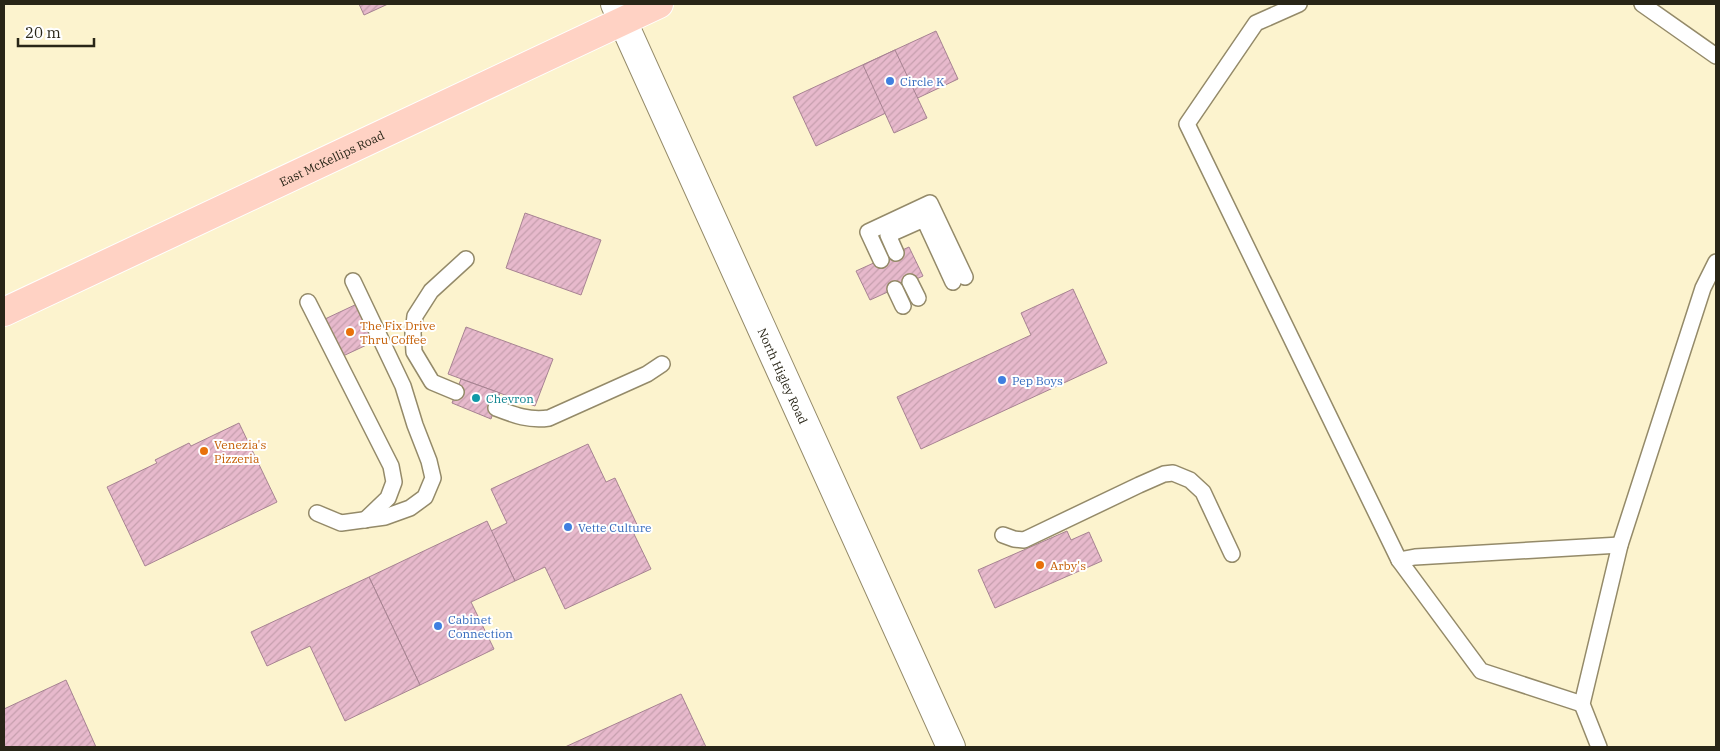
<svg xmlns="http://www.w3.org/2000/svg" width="1720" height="751" font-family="'IBM Plex Serif',serif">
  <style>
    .building { fill: url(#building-hatch); stroke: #a78392 }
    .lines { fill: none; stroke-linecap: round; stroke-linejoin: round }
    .service-casing { stroke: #948a69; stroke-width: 18 }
    .secondary-casing { stroke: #948a69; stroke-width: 30 }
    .primary-casing { stroke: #fff; stroke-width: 30 }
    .service { stroke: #fff; stroke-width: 15 }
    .secondary { stroke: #fff; stroke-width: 28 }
    .primary { stroke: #ffd2c4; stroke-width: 28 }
    .shop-dot { fill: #3f7fe0; stroke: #fff; stroke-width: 2 }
    .food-dot { fill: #e8710a; stroke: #fff; stroke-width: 2 }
    .culture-dot { fill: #0f9aa8; stroke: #fff; stroke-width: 2 }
    .labels { text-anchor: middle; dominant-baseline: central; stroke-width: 4; stroke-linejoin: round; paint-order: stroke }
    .shop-label { font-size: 12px; fill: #366cbe; stroke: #fff; text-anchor: start }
    .street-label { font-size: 12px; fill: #282517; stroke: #fff }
    .food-label { font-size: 12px; fill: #c56008; stroke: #fff; text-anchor: start }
    .culture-label { font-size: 12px; fill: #0d838f; stroke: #fff; text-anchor: start }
  </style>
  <defs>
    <pattern id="building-hatch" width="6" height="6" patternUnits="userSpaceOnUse" patternTransform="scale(1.25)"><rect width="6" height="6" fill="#e7b9cc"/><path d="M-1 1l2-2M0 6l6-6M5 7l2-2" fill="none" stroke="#c69fae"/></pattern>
  </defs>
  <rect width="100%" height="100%" fill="#fcf3ce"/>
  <g class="building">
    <polygon points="359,4 388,4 364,15"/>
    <polygon points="936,31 958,79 816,146 793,97"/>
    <polygon points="895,50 927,118 894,133 863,65"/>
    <polygon points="525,213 601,240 581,295 506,268"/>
    <polygon points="909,247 923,276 870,300 856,271"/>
    <polygon points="1073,289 1107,363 921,449 897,397 1031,335 1021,313"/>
    <polygon points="359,303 367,319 363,321 373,342 343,356 325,319"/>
    <polygon points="466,327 553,359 535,406 448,374"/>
    <polygon points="461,379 500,393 491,419 452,403"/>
    <polygon points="239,423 277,502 145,566 107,487 157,463 155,460 189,443 191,446"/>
    <polygon points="588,444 606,482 615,478 640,531 634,534 651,569 565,609 545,567 515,581 491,531 507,523 491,489"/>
    <polygon points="487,521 515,581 471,602 494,649 420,685 369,577"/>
    <polygon points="1067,531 1071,540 1089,532 1102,561 995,608 978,570"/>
    <polygon points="369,577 420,685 345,721 310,646 267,666 251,632"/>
    <polygon points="66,680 96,747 4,747 4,709"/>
    <polygon points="681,694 706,747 565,747"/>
  </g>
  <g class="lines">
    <defs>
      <g id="service">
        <polyline points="1299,4 1256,23 1187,124 1399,560 1481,671 1582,704"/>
        <polyline points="1642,4 1716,56"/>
        <polyline points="896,253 888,235 924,219 953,282"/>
        <polyline points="881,260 868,232 930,203 965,277"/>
        <polyline points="910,282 918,298"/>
        <polyline points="895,289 903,306"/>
        <polyline points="308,302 391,466 394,482 388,498 365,520"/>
        <polyline points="456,392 432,382 414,352 413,333 415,316 431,291 466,259"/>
        <path d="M496 408C514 415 529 421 549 418L647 374 662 364"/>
        <polyline points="317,513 341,523 385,517 410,508 425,497 433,478 429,461 415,425 403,386 353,281"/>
        <polyline points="1003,535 1014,539 1024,540 1139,485 1164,474 1173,473 1190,480 1203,492 1232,554"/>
        <polyline points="1399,560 1415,557 1620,545"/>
        <polyline points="1599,747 1582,704 1620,545 1703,288 1716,262"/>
      </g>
      <g id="secondary">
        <path id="s1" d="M615 4 951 747"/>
      </g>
      <g id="primary">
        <path id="s2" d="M4 312 659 4"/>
      </g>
    </defs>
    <use href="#service" class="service-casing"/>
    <use href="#secondary" class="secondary-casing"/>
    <use href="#primary" class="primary-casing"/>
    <use href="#service" class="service"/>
    <use href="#secondary" class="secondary"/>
    <use href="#primary" class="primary"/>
  </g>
  <g class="shop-dot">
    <circle cx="890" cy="81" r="5"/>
    <circle cx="1002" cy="380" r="5"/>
    <circle cx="568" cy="527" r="5"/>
    <circle cx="438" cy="626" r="5"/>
  </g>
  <g class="food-dot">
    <circle cx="350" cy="332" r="5"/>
    <circle cx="204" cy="451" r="5"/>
    <circle cx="1040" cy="565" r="5"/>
  </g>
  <circle class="culture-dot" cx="476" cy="398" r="5"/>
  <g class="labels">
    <g class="shop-label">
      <text x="900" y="81">Circle K</text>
      <text x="1012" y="380">Pep Boys</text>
      <text x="578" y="527">Vette Culture</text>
      <text x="448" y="619">Cabinet<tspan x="448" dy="14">Connection</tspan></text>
    </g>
    <g class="street-label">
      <text stroke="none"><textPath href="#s2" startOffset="362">East McKellips Road</textPath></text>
      <text stroke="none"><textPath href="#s1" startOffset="408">North Higley Road</textPath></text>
    </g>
    <g class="food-label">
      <text x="360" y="325">The Fix Drive<tspan x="360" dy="14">Thru Coffee</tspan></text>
      <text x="214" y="444">Venezia's<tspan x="214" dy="14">Pizzeria</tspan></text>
      <text x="1050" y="565">Arby's</text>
    </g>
    <g class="culture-label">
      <text x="486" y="398">Chevron</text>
    </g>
  </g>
  <rect width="1720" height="751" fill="none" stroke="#282517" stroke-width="10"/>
  <path d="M18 38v8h76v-8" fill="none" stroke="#282517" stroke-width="2.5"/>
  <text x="25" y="38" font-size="15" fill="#282517" stroke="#ffffff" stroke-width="4" paint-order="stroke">20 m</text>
</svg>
